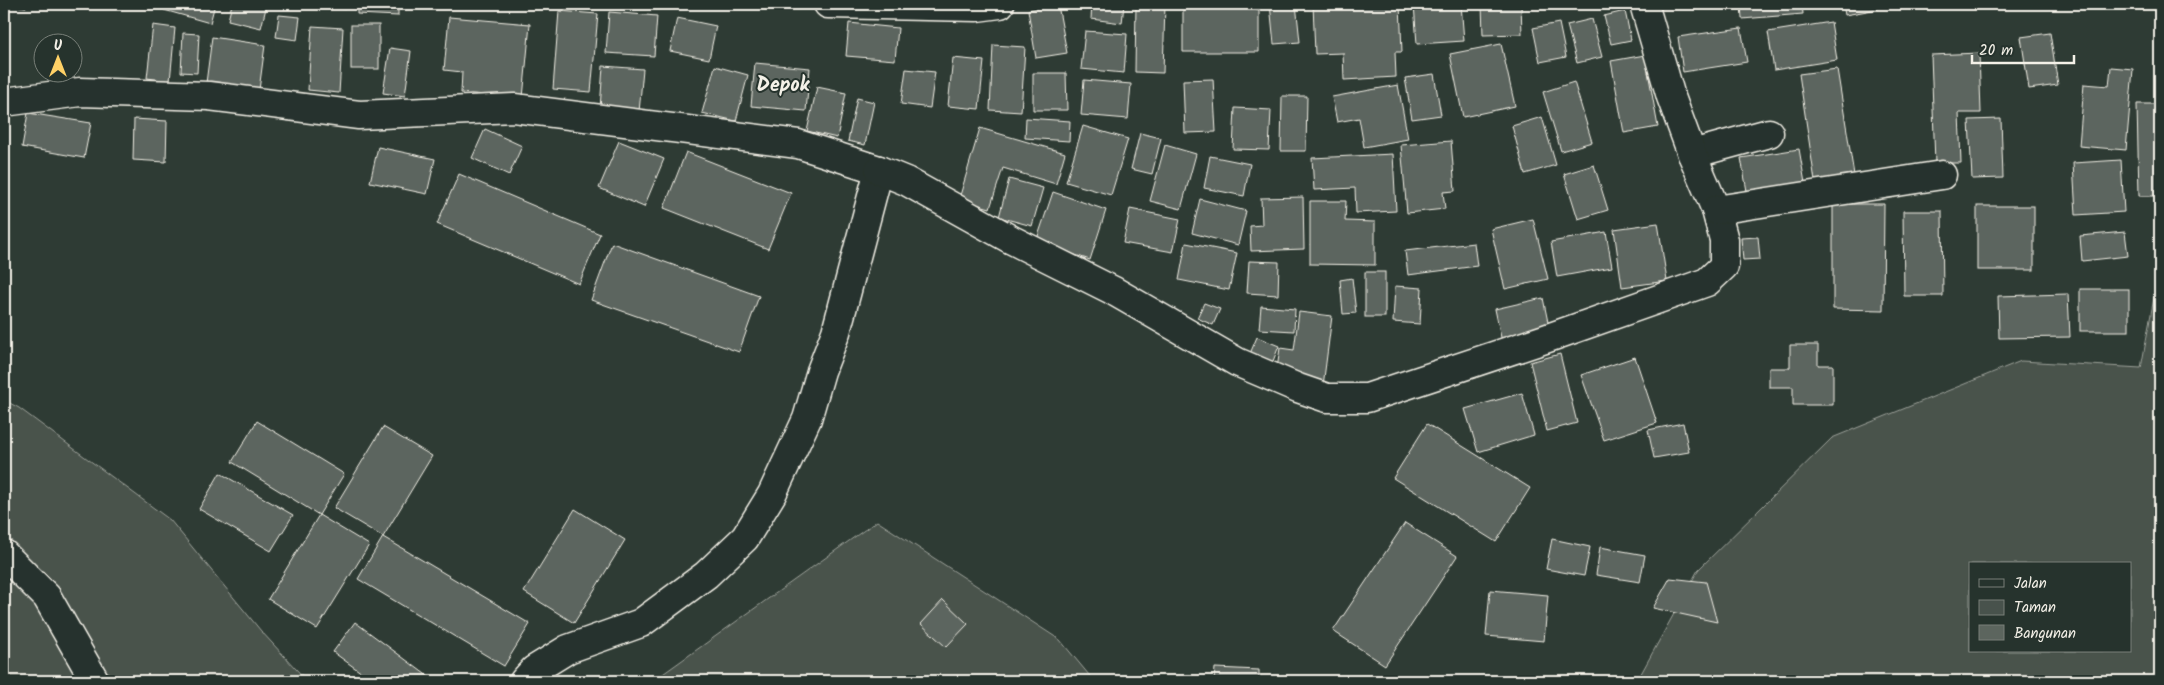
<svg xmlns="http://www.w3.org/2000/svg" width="2164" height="685" font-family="Kalam,sans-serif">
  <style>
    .green { fill: #48524c; stroke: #9ea29a; fill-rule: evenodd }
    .building { fill: #5c655e; stroke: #f4f1e8 }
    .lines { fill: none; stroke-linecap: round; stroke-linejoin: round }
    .minor-casing { stroke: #f4f1e8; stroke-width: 31 }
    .minor { stroke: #26332d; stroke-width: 28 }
    .labels { text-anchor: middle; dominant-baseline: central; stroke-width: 4; stroke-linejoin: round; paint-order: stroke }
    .quarter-label { font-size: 20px; font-weight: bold; fill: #f4f1e8; stroke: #26332d }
  </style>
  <rect width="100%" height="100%" fill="#2e3b34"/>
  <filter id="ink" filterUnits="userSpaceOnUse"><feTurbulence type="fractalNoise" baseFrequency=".02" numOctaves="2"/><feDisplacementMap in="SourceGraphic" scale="10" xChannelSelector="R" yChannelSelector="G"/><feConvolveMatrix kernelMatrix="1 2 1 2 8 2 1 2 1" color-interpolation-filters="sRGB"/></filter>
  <g filter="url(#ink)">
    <g class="green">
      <path d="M2160 265V681H1637L1698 570 1832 438 2021 361 2141 368ZM1970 564H2130V651H1970Z"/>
      <polygon points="4,400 19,408 170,520 261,631 307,681 4,681"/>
      <polygon points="877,521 1060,640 1094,681 653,681"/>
    </g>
    <g class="building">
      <polygon points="4,4 26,4 26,7"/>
      <polygon points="166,4 215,4 210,23 164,10"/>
      <polygon points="232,4 267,4 261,28 228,20"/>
      <polygon points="329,4 346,4 345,9 328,7"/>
      <polygon points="357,4 398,4 398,16 357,14"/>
      <polygon points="1092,4 1124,4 1122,23 1091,19"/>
      <polygon points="1136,4 1165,4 1163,73 1135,72"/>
      <polygon points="1183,4 1237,4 1237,9 1259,9 1259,52 1183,52"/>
      <polygon points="1270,4 1296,4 1300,42 1274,44"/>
      <polygon points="1313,4 1400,4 1402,52 1395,52 1396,77 1344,80 1343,53 1315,54"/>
      <polygon points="1414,4 1461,4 1464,41 1417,44"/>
      <polygon points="1482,4 1521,4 1522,34 1483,35"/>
      <polygon points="1741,4 1802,4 1803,14 1742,19"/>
      <polygon points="1843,4 1877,4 1878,9 1845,15"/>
      <polygon points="1058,5 1067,53 1036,58 1028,10"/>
      <polygon points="559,11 598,14 591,92 553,89"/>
      <polygon points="1625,11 1631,40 1611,44 1604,16"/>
      <polygon points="609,12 657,16 654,56 606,53"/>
      <polygon points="279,15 300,17 297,40 276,37"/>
      <polygon points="449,17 530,24 523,98 461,93 462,72 444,70"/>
      <polygon points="677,18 716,26 709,59 670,51"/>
      <polygon points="1592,19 1602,57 1577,63 1567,25"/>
      <polygon points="1831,22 1837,60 1774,70 1768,32"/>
      <polygon points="849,23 898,28 895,60 846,56"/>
      <polygon points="1559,23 1566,57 1540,62 1533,28"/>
      <polygon points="153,25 175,28 170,81 147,78"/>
      <rect x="351" y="25" width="28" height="44"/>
      <polygon points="312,26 343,28 339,93 308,90"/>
      <polygon points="1741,28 1747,62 1683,72 1678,37"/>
      <polygon points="1085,31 1127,34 1124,73 1081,69"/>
      <polygon points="183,33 199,34 197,73 181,72"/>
      <polygon points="2050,33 2058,85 2029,89 2021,37"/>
      <polygon points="212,37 265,45 259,90 206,83"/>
      <polygon points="1501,44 1515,106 1463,117 1450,54"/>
      <polygon points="993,45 1025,47 1021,112 990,110"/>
      <polygon points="390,48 411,51 405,96 383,93"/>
      <polygon points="1979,53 1981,113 1959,113 1961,163 1935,163 1931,55"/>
      <polygon points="1645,55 1658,127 1624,133 1611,61"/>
      <polygon points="953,58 984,61 979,109 948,106"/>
      <polygon points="755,63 810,68 806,111 751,106"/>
      <polygon points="603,66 643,69 639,112 600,109"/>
      <polygon points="715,66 748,75 736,121 702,113"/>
      <polygon points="2111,67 2133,69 2126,150 2079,146 2084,84 2109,86"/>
      <polygon points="906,69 935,72 930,108 901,104"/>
      <polygon points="1837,69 1854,175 1815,181 1799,74"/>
      <polygon points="1033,73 1066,73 1067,110 1033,110"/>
      <polygon points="1434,74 1441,115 1412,119 1405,78"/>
      <polygon points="1213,79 1216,132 1185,133 1183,80"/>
      <polygon points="1084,80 1131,84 1128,119 1081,115"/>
      <polygon points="1574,82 1592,142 1561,151 1543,92"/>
      <polygon points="1398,85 1408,139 1364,147 1359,118 1337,122 1332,97"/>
      <polygon points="817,87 846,93 837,138 807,131"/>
      <polygon points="1282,96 1307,96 1306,151 1281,151"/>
      <polygon points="857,98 874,102 865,145 848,141"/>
      <polygon points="2137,104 2160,104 2160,196 2139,196"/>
      <polygon points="1235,108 1271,110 1269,150 1233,149"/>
      <polygon points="28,113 91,123 84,158 22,147"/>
      <polygon points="1542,117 1556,165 1525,174 1512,126"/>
      <polygon points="1026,118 1070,121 1069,141 1025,138"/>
      <polygon points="134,119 167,121 166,162 133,160"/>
      <polygon points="2001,119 2003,178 1972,179 1969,120"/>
      <polygon points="1083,126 1128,139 1111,195 1066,182"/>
      <polygon points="980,128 1065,153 1056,184 1003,168 990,208 959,199"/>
      <polygon points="485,129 522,146 509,175 472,158"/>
      <polygon points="1140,133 1161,138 1152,174 1131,169"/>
      <polygon points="619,141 664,159 644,207 599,188"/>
      <polygon points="1451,141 1455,191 1443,192 1445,209 1407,213 1401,145"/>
      <polygon points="1165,145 1196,154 1181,209 1150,201"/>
      <polygon points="378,147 435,159 427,194 370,182"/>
      <polygon points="1799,149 1805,183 1747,191 1741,158"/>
      <polygon points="686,152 791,193 768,249 664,208"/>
      <polygon points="1393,154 1396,211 1356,213 1355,188 1314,190 1312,158"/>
      <polygon points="1210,156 1250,164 1244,196 1204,188"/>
      <polygon points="2121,160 2124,212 2076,215 2073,163"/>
      <polygon points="1594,165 1608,210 1578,219 1564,174"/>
      <polygon points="459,174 600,234 579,284 437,224"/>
      <polygon points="1009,179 1043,188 1032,226 999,217"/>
      <polygon points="1053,192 1106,210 1090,260 1036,242"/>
      <polygon points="1303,197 1304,249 1251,251 1250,226 1262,225 1261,198"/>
      <polygon points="1200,199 1246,211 1238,245 1192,233"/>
      <polygon points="1310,201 1346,201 1345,221 1375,222 1375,265 1310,264"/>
      <polygon points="1833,204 1884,204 1883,310 1833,309"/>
      <rect x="1977" y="206" width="57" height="64"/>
      <polygon points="1130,209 1180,219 1173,252 1123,243"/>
      <polygon points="1903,211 1942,211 1943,296 1904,296"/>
      <polygon points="1533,219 1548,279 1505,289 1491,229"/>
      <polygon points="1658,223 1667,281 1622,287 1614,229"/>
      <polygon points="1606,232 1612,267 1557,277 1551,242"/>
      <polygon points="2125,232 2128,256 2082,261 2080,236"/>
      <polygon points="1758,237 1760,259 1743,260 1741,238"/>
      <polygon points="612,243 759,296 739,352 591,300"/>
      <polygon points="1186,243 1237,253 1229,290 1179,280"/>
      <polygon points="1474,243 1477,266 1408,275 1405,251"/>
      <polygon points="1249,261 1279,262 1278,295 1247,293"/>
      <rect x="1365" y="272" width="20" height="45"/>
      <polygon points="1352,278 1356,313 1343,314 1340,280"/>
      <polygon points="1395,286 1422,288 1420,324 1393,322"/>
      <rect x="2080" y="289" width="49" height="42"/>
      <polygon points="2068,294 2070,337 1999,338 1998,296"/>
      <polygon points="1543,298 1550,332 1502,342 1495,309"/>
      <polygon points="1204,303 1220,309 1213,325 1197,318"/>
      <polygon points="1261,306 1295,309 1294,331 1259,329"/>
      <polygon points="1299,312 1332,316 1323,386 1277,369 1280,348 1294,350"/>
      <polygon points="1257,337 1279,346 1271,366 1249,356"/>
      <polygon points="1790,345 1818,345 1818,365 1833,365 1833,405 1793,405 1793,387 1769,387 1769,368 1790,368"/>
      <polygon points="1560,354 1577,423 1547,431 1530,362"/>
      <polygon points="1635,357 1657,423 1604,440 1581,375"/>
      <polygon points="1522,393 1534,435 1478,452 1465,409"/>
      <polygon points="257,421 344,474 319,515 232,462"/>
      <polygon points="1683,423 1689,452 1654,458 1648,430"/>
      <polygon points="1427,424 1530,488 1496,542 1393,478"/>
      <polygon points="383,427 432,456 383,537 334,508"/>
      <polygon points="220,473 293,515 271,551 199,509"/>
      <polygon points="575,509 625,540 574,623 524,592"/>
      <polygon points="319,515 369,545 317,629 268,599"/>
      <polygon points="1405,523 1457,556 1385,665 1333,631"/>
      <polygon points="383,537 530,624 504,666 358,579"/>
      <polygon points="1552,539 1590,547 1584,576 1546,569"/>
      <polygon points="1600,547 1645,555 1640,582 1596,575"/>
      <polygon points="1670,578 1706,582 1717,622 1653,608"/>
      <polygon points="1490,590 1548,595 1544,641 1486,636"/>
      <polygon points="943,600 968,624 946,647 921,624"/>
      <polygon points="355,622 429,677 426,681 373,681 333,652"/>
      <polygon points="1215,668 1259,670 1259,681 1214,681"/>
    </g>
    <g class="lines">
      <defs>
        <g id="minor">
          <polyline points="828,4 977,7 1000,4"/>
          <polyline points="4,102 80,92 209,96 359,115 514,108 798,144 879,170 836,332 821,371 807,419 772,494 745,538 706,575 641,623 568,649 534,670 524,681"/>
          <polyline points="1692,154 1769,133"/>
          <polyline points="879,170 906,181 1012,240 1112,290 1237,362 1298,388 1327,398 1367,398 1545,339 1707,282 1724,266 1724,240 1716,210 1692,154 1671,97 1644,4"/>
          <polyline points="1716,210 1942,175"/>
          <polyline points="4,554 47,597 95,681"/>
        </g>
      </defs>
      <use href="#minor" class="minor-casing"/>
      <use href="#minor" class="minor"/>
    </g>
  </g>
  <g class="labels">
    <g class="quarter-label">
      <text x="783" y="86">Depok</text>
    </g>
  </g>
  <rect width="2164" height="685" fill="none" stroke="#26332d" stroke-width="20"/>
  <rect x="10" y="10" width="2144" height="665" fill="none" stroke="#f4f1e8" stroke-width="2" filter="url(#ink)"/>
  <rect x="1969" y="562" width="162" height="90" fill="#26332d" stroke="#787f78"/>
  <rect x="1979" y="579" width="25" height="8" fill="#26332d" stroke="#787f78"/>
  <text x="2014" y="588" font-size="15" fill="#f4f1e8">Jalan</text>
  <rect x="1979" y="600" width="25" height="15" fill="#48524c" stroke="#787f78"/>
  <text x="2014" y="612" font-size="15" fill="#f4f1e8">Taman</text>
  <rect x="1979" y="625" width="25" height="15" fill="#5c655e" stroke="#787f78"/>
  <text x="2014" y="638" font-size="15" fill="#f4f1e8">Bangunan</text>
  <g transform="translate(58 58)"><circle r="24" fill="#26332d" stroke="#787f78"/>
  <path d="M0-4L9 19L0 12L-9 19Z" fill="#ffd166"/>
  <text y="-8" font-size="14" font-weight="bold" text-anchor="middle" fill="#f4f1e8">U</text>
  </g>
  <path d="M1972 55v8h102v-8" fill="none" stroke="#f4f1e8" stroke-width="2.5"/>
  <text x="1979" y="55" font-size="15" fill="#f4f1e8" stroke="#26332d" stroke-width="4" paint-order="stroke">20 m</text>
</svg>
